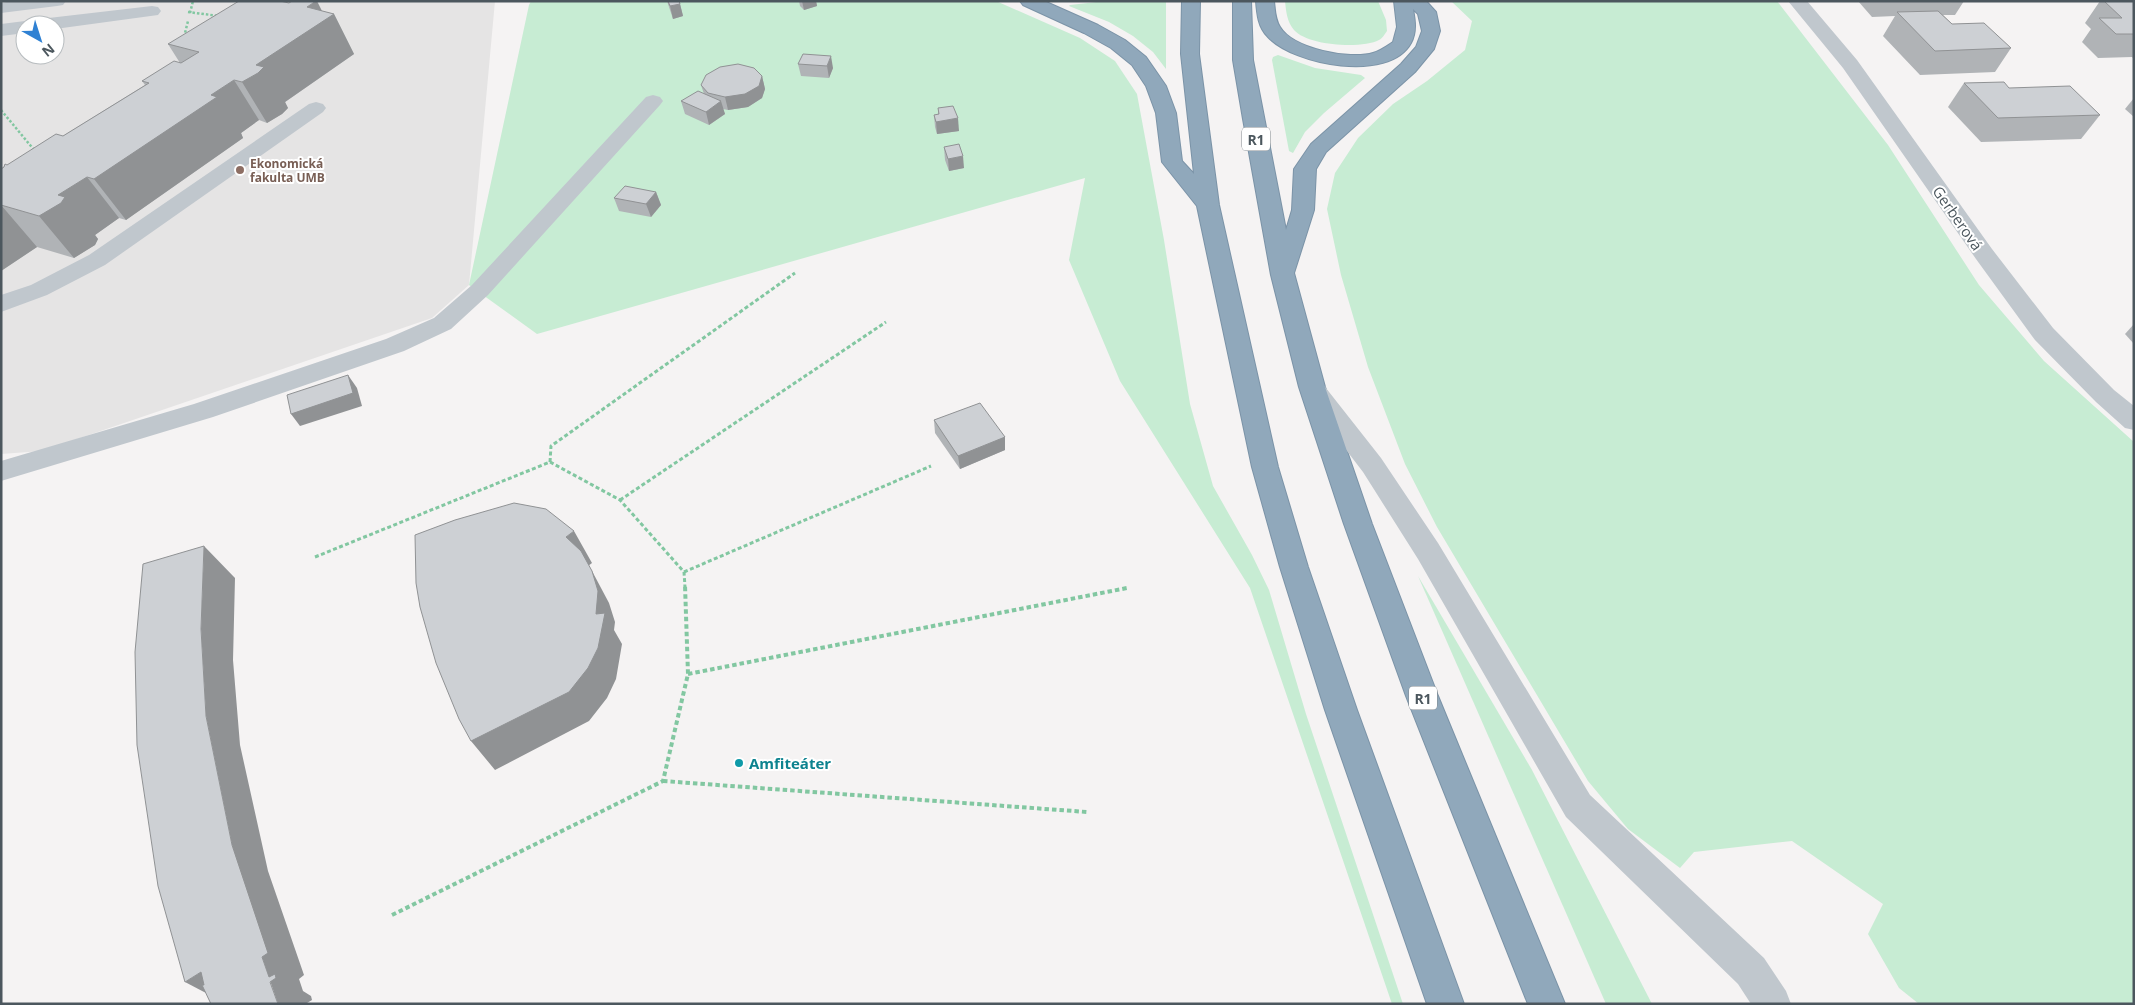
<svg xmlns="http://www.w3.org/2000/svg" width="2135" height="1005" font-family="'Open Sans',sans-serif">
  <style>
    .education { fill: #e5e4e4; fill-rule: evenodd }
    .green { fill: #c7ecd3 }
    .lines { fill: none; stroke-linecap: round; stroke-linejoin: round }
    .highway-casing { stroke: #7b93a7; stroke-width: 2 }
    .path-far2 { stroke: #82c7a1; stroke-width: 2.5; stroke-dasharray: 2.5 2; stroke-linecap: butt }
    .path-far1 { stroke: #82c7a1; stroke-width: 3; stroke-dasharray: 4 2.5; stroke-linecap: butt }
    .path { stroke: #82c7a1; stroke-width: 4; stroke-dasharray: 4.5 3; stroke-linecap: butt }
    .minor { fill: #c0c7cd; fill-rule: evenodd }
    .highway { fill: #90a8bb; fill-rule: evenodd }
    .wall { fill: #b0b3b6 }
    .shaded-wall { fill: #909294 }
    .building { fill: #cdd0d4; stroke: #909294 }
    .education-dot { fill: #8d6e63; stroke: #fff; stroke-width: 2 }
    .culture-dot { fill: #0f9aa8; stroke: #fff; stroke-width: 2 }
    .labels { text-anchor: middle; dominant-baseline: central; stroke-width: 4; stroke-linejoin: round; paint-order: stroke }
    .far-education-label { font-size: 12px; font-weight: bold; fill: #785e54; stroke: #fff; text-anchor: start }
    .shield { fill: #fff; stroke: #82898e; stroke-width: 1 }
    .shield-label { font-size: 14px; font-weight: bold; fill: #4c575e }
    .street-label { font-size: 15px; fill: #4c575e; stroke: #fff }
    .culture-label { font-size: 15px; font-weight: bold; fill: #0d838f; stroke: #fff; text-anchor: start }
  </style>
  <rect width="100%" height="100%" fill="#f5f3f3"/>
  <path class="education" d="M1 1H495L469 285 432 318 42 451 1 454ZM25 25H55V55H25Z"/>
  <g class="green">
    <polygon points="531,1 996,1 1080,38 1115,61 1137,94 1164,240 1190,404 1213,486 1252,555 1269,590 1306,714 1403,1004 1392,1004 1250,588 1120,381 1069,260 1085,178 537,334 469,285 529,5"/>
    <polygon points="1105,1 1166,1 1166,69 1153,52 1133,36 1109,22 1069,6 1070,5"/>
    <path d="M1285 1H1378L1386 20 1387 31C1384 35 1383 38 1379 40 1362 49 1308 46 1294 30 1287 22 1286 11 1285 1Z"/>
    <polygon points="1451,1 1777,1 1888,145 1979,285 2044,361 2134,442 2134,1004 1919,1004 1899,988 1868,934 1883,904 1792,841 1694,852 1680,868 1628,829 1588,781 1437,527 1405,464 1368,367 1341,275 1327,209 1335,173 1358,138 1393,104 1427,81 1465,50 1472,21"/>
    <polygon points="1278,55 1315,68 1361,75 1365,78 1324,113 1305,132 1293,153 1289,151 1272,60 1273,57"/>
    <polygon points="1418,576 1532,770 1652,1004 1606,1004"/>
  </g>
  <g class="lines">
    <defs>
      <g id="highway">
        <polygon points="1020,1 1044,1 1098,25 1125,40 1146,57 1166,86 1176,113 1182,161 1194,174 1181,54 1182,1 1200,1 1199,54 1219,205 1278,467 1308,567 1357,710 1464,1004 1427,1004 1325,710 1280,567 1252,467 1197,206 1162,162 1156,113 1146,86 1132,65 1111,48 1084,33 1023,5"/>
        <path d="M1233 1H1251L1253 60 1286 230 1292 210 1294 169 1311 144 1401 64 1416 47 1422 31 1418 14 1413 9C1415 20 1417 32 1411 43 1389 83 1294 65 1268 37 1258 27 1257 14 1256 1H1274C1275 10 1275 20 1280 27 1293 49 1350 60 1373 53 1380 51 1387 46 1393 42L1397 27 1394 1H1426L1436 12 1440 31 1434 49 1415 72 1326 152 1316 169 1314 210 1294 273 1325 387 1372 524 1438 696 1565 1004H1528L1406 696 1344 524 1299 387 1271 275 1243 119 1233 60Z"/>
      </g>
    </defs>
    <use href="#highway" class="highway-casing"/>
    <g class="path-far2">
      <polyline points="188,12 219,16"/>
      <polyline points="190,13 193,1"/>
      <polyline points="184,37 188,21"/>
      <polyline points="1,110 35,151"/>
    </g>
    <g class="path-far1">
      <polyline points="550,462 551,446 795,273"/>
      <polyline points="620,500 886,322"/>
      <polyline points="315,557 550,462 620,500 684,572 685,587"/>
      <polyline points="684,572 931,466"/>
    </g>
    <g class="path">
      <polyline points="688,674 1127,588"/>
      <polyline points="663,781 1087,812"/>
      <polyline points="392,915 663,781 688,674 685,585"/>
    </g>
    <g class="minor">
      <polygon points="12,1 66,1 63,5 57,6 1,13 1,3"/>
      <polygon points="1788,1 1807,1 1857,60 1992,249 2053,328 2114,390 2134,406 2134,430 2125,428 2096,402 2035,340 1976,259 1843,68"/>
      <polygon points="152,6 158,7 161,11 158,15 55,29 55,25 25,25 25,33 1,36 1,24 25,21 32,24 40,19"/>
      <polygon points="653,95 660,97 663,101 660,105 488,295 451,329 404,351 213,417 1,481 1,461 194,404 386,339 434,318 472,285 646,97"/>
      <polygon points="316,102 323,104 326,108 323,112 105,265 47,295 1,312 1,295 31,285 89,255 309,104"/>
      <polygon points="1313,380 1322,383 1381,458 1438,543 1590,795 1764,958 1786,991 1791,1004 1751,1004 1738,984 1566,817 1418,559 1363,472 1304,395 1300,389 1304,383"/>
    </g>
    <use href="#highway" class="highway"/>
  </g>
  <g class="wall">
    <polygon points="667,1 680,4 683,16 673,19"/>
    <polygon points="799,1 816,1 817,6 804,10 800,6"/>
    <polygon points="1858,1 1964,1 1955,15 1943,15 1952,24 2011,48 1995,72 1920,75 1883,36 1895,16 1872,17"/>
    <polygon points="2100,1 2134,1 2134,59 2132,57 2098,58 2082,42 2091,29 2085,23"/>
    <polygon points="322,11 334,14 354,54 285,102 288,108 282,114 267,123 259,120 241,133 243,138 126,220 119,218 95,235 98,239 95,245 74,258 37,247 1,271 1,169 63,136 145,85 142,81 180,63 168,44"/>
    <polygon points="803,54 833,68 829,78 801,76 798,64"/>
    <polygon points="762,76 765,89 762,98 748,107 728,110 723,109 725,114 709,125 685,114 681,101 704,94 701,85"/>
    <polygon points="1964,83 2009,88 2100,115 2081,139 1981,142 1948,107"/>
    <polygon points="2134,98 2134,117 2125,109"/>
    <polygon points="938,108 959,131 937,134 935,127 934,115 938,114"/>
    <polygon points="944,147 964,168 949,171 945,160"/>
    <polygon points="656,192 661,205 651,217 619,211 614,198"/>
    <polygon points="2134,324 2134,344 2125,334"/>
    <polygon points="934,420 1005,437 1005,450 960,469 935,433"/>
  </g>
  <g class="shaded-wall">
    <polygon points="316,1 317,1 326,19 334,14 354,54 285,102 288,108 282,114 267,123 242,82 307,7"/>
    <polygon points="802,1 816,1 817,6 804,10"/>
    <polygon points="680,4 683,16 673,19 670,6"/>
    <polygon points="831,56 833,68 829,78 827,66"/>
    <polygon points="762,76 765,89 762,98 748,107 728,110 725,97"/>
    <polygon points="234,80 259,120 241,133 243,138 126,220 94,179 211,95"/>
    <polygon points="721,101 725,114 709,125 706,112"/>
    <polygon points="958,118 959,131 937,134 936,122"/>
    <polygon points="963,156 964,168 949,171 948,159"/>
    <polygon points="87,177 119,218 95,235 98,239 95,245 74,258 39,216 58,195"/>
    <polygon points="656,192 661,205 651,217 646,204"/>
    <polygon points="1,205 37,247 1,271"/>
    <polygon points="348,375 357,388 362,406 300,426 291,414"/>
    <polygon points="1005,437 1005,450 960,469 958,456"/>
    <polygon points="574,531 592,563 584,569 566,537"/>
    <polygon points="204,546 235,578 233,660 240,745 268,871 304,975 299,979 303,991 311,996 312,1000 307,1003 307,1004 278,1004 262,957 232,845 206,716 201,629"/>
    <polygon points="592,571 609,603 615,622 614,630 622,644 616,679 607,698 589,721 495,770 471,741 596,614"/>
    <polygon points="201,972 225,1003 185,982"/>
  </g>
  <g class="building">
    <polygon points="239,1 280,1 289,3 292,1 316,1 307,7 334,14 256,65 264,67 258,73 242,82 234,80 211,95 217,97 94,179 87,177 58,195 65,197 61,203 39,216 1,205 1,169 4,167 5,164 7,165 56,134 63,136 149,83 142,81 174,61 181,63 199,52 168,44"/>
    <polygon points="668,1 679,1 680,4 670,6"/>
    <polygon points="2104,1 2134,1 2134,34 2116,34 2099,18 2122,18"/>
    <polygon points="1938,11 1952,24 1984,23 2011,48 1935,51 1897,12"/>
    <polygon points="803,54 831,56 827,66 798,64"/>
    <polygon points="738,64 754,68 762,76 759,86 745,94 725,97 708,93 701,85 706,75 720,67"/>
    <polygon points="2004,82 2009,88 2070,86 2100,115 1998,118 1964,83"/>
    <polygon points="698,91 721,101 706,112 681,101"/>
    <polygon points="953,106 958,118 936,122 934,115 939,114 938,108"/>
    <polygon points="959,144 963,156 948,159 944,147"/>
    <polygon points="625,186 656,192 646,204 614,198"/>
    <polygon points="348,375 353,393 291,414 287,395"/>
    <polygon points="980,403 1005,437 958,456 934,420"/>
    <polygon points="514,503 546,509 574,531 566,537 581,551 592,571 598,591 596,614 605,613 598,648 588,668 569,692 471,741 459,719 436,663 420,607 416,583 415,535 455,520"/>
    <polygon points="204,546 201,629 206,716 232,845 268,953 262,957 269,977 275,974 276,978 270,982 278,1004 211,1004 202,985 204,985 201,972 185,982 158,886 137,745 135,652 143,564"/>
  </g>
  <circle class="education-dot" cx="240" cy="170" r="5"/>
  <circle class="culture-dot" cx="739" cy="763" r="5"/>
  <g class="labels">
    <g class="far-education-label">
      <text x="250" y="163">Ekonomická<tspan x="250" dy="14">fakulta UMB</tspan></text>
    </g>
    <g class="shield">
      <rect x="1242" y="127.5" width="28" height="23" rx="4"/>
      <rect x="1409" y="686.5" width="28" height="23" rx="4"/>
    </g>
    <g class="shield-label">
      <text x="1256" y="139">R1</text>
      <text x="1423" y="698">R1</text>
    </g>
    <g class="street-label">
      <text transform="translate(1958 218) rotate(55)">Gerberová</text>
    </g>
    <g class="culture-label">
      <text x="749" y="763">Amfiteáter</text>
    </g>
  </g>
  <rect width="2135" height="1005" fill="none" stroke="#4c575e" stroke-width="5"/>
  <g transform="translate(40 40) rotate(141)"><circle r="24" fill="#ffffff" stroke="#b7bcbf"/>
  <path d="M0-4L9 19L0 12L-9 19Z" fill="#2f81d3"/>
  <text y="-8" font-size="14" font-weight="bold" text-anchor="middle" fill="#4c575e">N</text>
  </g>
</svg>
